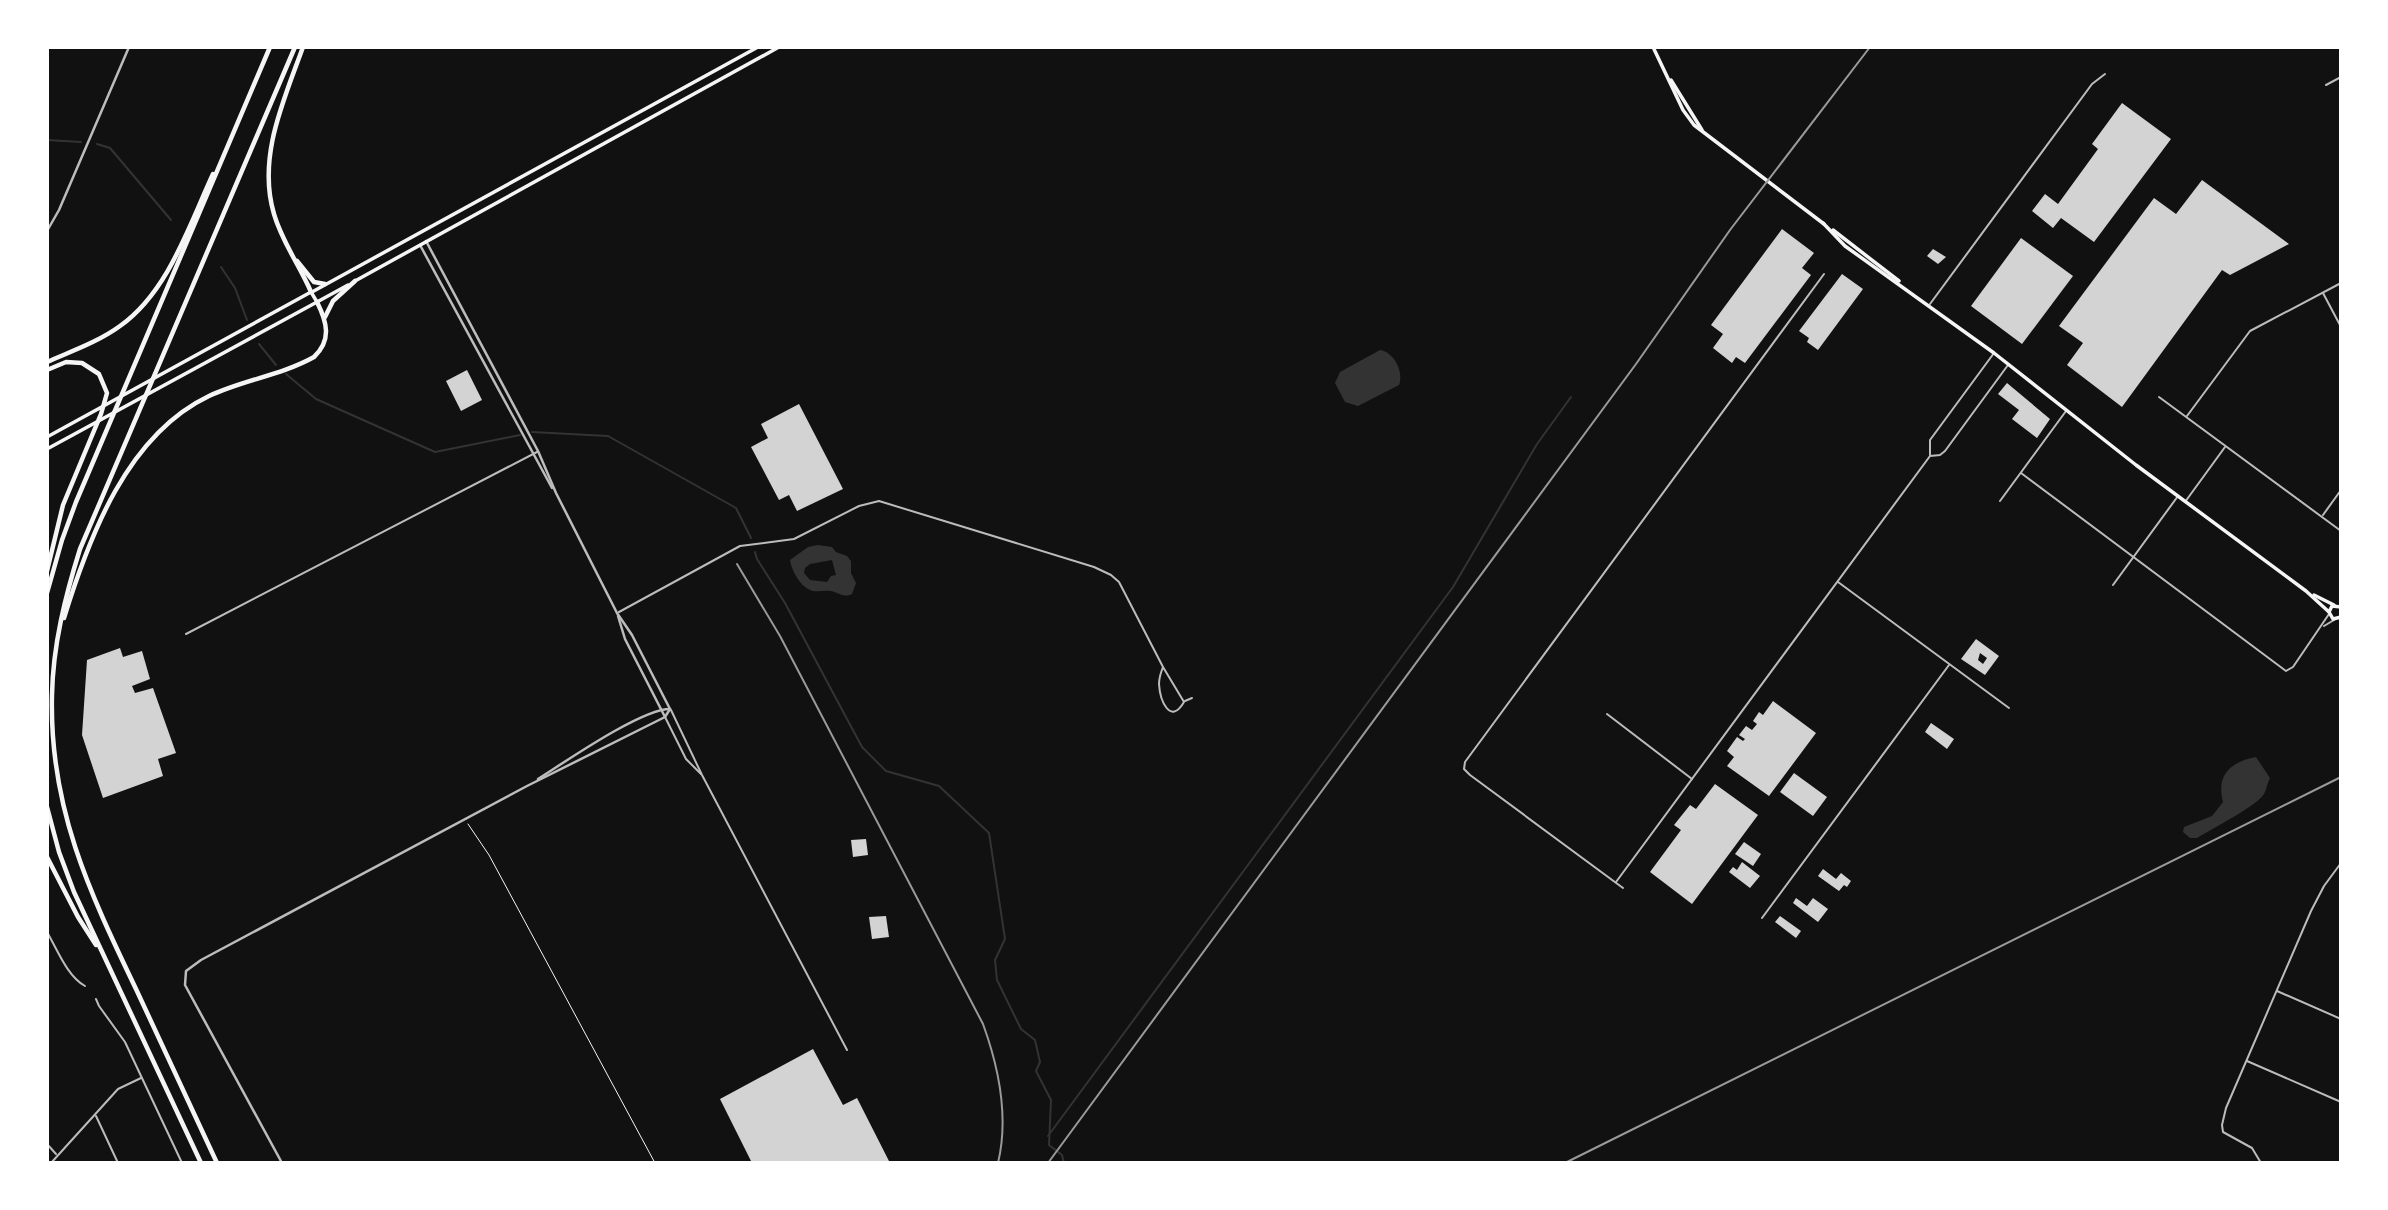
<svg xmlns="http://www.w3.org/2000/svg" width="2388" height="1210" font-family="Ubuntu,sans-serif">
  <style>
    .water { fill: #333; fill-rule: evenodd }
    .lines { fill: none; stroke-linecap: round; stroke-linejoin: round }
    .stream { stroke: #333; stroke-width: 2 }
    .building { fill: #d3d3d3; fill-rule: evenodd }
    .path { stroke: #f5f5f5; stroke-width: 1 }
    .minor { stroke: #bcbcbc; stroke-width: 2 }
    .tertiary { stroke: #bcbcbc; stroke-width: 2.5 }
    .secondary { stroke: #f5f5f5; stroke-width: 3.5 }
    .primary { stroke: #f5f5f5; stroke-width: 3.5 }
    .trunk { stroke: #f5f5f5; stroke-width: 3.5 }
    .motorway { stroke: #f5f5f5; stroke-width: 4.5 }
    .rail { stroke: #9a9a9a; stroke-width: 2 }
  </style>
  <rect width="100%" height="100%" fill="#111"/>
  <g class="water">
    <path d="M1380 350C1394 352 1404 372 1399 385L1358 406 1345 402 1335 383 1340 372Z"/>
    <path d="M818 545 832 547 836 552 847 556 851 561V573L856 583 852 594C844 598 839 593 831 591 825 590 819 592 813 591 801 588 792 572 790 560L808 547ZM832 560 836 575 831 576 827 582 810 580 804 573 805 568 810 564Z"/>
    <path d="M2256 757 2270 778C2267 783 2267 789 2264 794 2258 805 2210 830 2197 838H2190L2183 832 2184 827 2212 816 2223 802C2216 775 2230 762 2256 757Z"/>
  </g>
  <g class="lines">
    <g class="stream">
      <polyline points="47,140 81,142"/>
      <polyline points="97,144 110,148 171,220"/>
      <polyline points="221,267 235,288 247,320"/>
      <polyline points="259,344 276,365"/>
      <polyline points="286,374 316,399 435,452 520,435"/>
      <polyline points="532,432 608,436 736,508 751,538"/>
      <polyline points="755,552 757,559 785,603 862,747 886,771 939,786 989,833 1005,939 995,960 997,980 1021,1029 1035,1040 1040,1062 1036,1071 1051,1100 1049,1145 1062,1155 1064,1163"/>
      <polyline points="1048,1136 1453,587 1537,444 1571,397"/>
    </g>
  </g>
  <g class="building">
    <polygon points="2122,103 2171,139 2094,242 2061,218 2053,228 2032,211 2045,194 2058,204 2098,149 2092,144"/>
    <polygon points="2202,180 2289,244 2230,275 2222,270 2122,407 2067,365 2083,343 2059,326 2154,198 2176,214"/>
    <polygon points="1782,229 1814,253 1802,268 1811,275 1745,363 1736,357 1732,363 1713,348 1723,334 1711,325"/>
    <polygon points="2021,238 2073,276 2022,344 1971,306"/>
    <polygon points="1933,249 1946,257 1938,264 1927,256"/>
    <polygon points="1842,274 1863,289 1818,350 1807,342 1809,338 1799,331"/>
    <polygon points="467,370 482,400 461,411 446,381"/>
    <polygon points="2007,383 2050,419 2037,438 2012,419 2019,410 1998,394"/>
    <polygon points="799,404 843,489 797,511 789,495 779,500 751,447 768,438 761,424"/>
    <path d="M1976 639 1999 656 1985 675 1961 659ZM1980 653 1987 658 1983 664 1978 660Z"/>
    <polygon points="120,648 123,657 142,651 150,679 132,686 135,693 153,688 176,753 158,759 163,776 103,798 82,735 87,660"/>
    <polygon points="1773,701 1816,733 1769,796 1727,766 1734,757 1727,751 1737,737 1743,741 1745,739 1739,735 1746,726 1752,730 1757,724 1753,721 1759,712 1763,715"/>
    <polygon points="1931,723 1954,739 1947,749 1925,732"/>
    <polygon points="1794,773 1827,797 1813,816 1780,792"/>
    <polygon points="1715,784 1758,815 1692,904 1650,872 1681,830 1674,825 1690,805 1696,809"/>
    <polygon points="866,839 868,855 853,857 851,840"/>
    <polygon points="1744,842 1761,854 1753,866 1735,854"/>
    <polygon points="1742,862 1760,876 1750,888 1729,872 1733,867 1737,870"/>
    <polygon points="1823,869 1836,879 1841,873 1851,881 1847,887 1844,885 1839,891 1818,876"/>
    <polygon points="1796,898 1807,906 1813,898 1828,909 1818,922 1793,903"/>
    <polygon points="886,916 889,937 872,939 869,917"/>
    <polygon points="1780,916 1801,931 1796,938 1775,922"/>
    <polygon points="813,1049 843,1105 857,1098 890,1163 752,1163 720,1099"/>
  </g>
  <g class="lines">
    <polyline class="path" points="468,824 489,855 655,1163"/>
    <g class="minor">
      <polyline points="2326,85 2341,77"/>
      <polyline points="2323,293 2341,327"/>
      <polyline points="1930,304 2092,84 2105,74"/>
      <polyline points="2159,397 2341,531"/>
      <polyline points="2187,416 2250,331 2341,283"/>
      <polyline points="1930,455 1930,440 1994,353"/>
      <polyline points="2021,473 2286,671 2293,667 2329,614"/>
      <polyline points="2000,501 2066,411"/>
      <polyline points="2185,502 2225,447"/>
      <polyline points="2323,515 2341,490"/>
      <polyline points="1838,582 2009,708"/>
      <polyline points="2113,585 2178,496"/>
      <path d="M619 612 740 546 794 539 859 506 879 501 1094 567 1111 575 1119 582 1163 667C1161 672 1159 679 1159 684 1160 700 1170 726 1184 702L1163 667"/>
      <polyline points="2324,626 2334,620"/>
      <polyline points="186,634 537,452"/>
      <polyline points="1185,701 1192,698"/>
      <polyline points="671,710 702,775 847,1050"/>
      <polyline points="1607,714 1692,779"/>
      <polyline points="665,717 686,759 701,774"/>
      <polyline points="1616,882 1930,456 1940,455 1945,451 2008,365"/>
      <polyline points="1623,888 1470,775 1464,769 1465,762 1824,274"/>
      <polyline points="1762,918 1949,665"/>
      <path d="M47 932C57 949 67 976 85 986"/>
      <polyline points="2277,991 2341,1019"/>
      <polyline points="96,999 99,1006 125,1042 182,1163"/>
      <polyline points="2247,1061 2341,1102"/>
      <polyline points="96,1116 118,1163"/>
      <polyline points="47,1144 56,1154"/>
      <polyline points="51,1163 118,1089 141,1078"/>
      <polyline points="2261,1163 2252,1148 2223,1132 2222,1125 2226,1108 2311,911 2324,886 2341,863"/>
      <polyline points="2340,1163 2341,1163"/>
    </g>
    <g class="tertiary">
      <polyline points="47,231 59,210 129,47"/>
      <polyline points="426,241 538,451 556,493 617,613 632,635 670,709"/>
      <polyline points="420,245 552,488"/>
      <polyline points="618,616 625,639 665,717"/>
      <path d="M538 779C565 762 641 709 670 709"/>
      <polyline points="282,1163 185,985 186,971 201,960 527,786 665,717 670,709"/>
    </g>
    <g class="secondary">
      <polyline points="1653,47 1683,110 1694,125 1824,224"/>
      <polyline points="1671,80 1702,130"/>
      <polyline points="1823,223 1845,246 1994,353 2136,465 2306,591 2329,612"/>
      <polyline points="1833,230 1899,281"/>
      <polyline points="2314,595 2334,605"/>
      <polyline points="2341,607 2332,606 2329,612 2333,619 2341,617"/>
    </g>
    <g class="primary">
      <polyline points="355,281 779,47"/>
      <polyline points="312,292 758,47"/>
      <polyline points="317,302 348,285"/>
    </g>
    <polyline class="trunk" points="47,437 311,292 317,302 47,449"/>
    <g class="motorway">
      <path d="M303 47C284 100 257 157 274 214 282 242 300 266 311 292"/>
      <polyline points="297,261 314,282 325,284"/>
      <polyline points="325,317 333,301 355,281"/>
      <path d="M47 362C72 351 98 342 120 326 168 292 189 226 213 174"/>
      <polyline points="47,370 66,362 82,363 99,374 107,393 101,414 63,505 47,571"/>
      <polyline points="47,593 62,540 76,502 270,47"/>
      <path d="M64 618C89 537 127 435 209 396 243 380 282 375 314 357 332 340 327 322 317 302"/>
      <polyline points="47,807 59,852 74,892 201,1163"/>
      <polyline points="47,857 78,917 96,945"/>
      <path d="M217 1163C190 1105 163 1047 136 989 89 891 49 807 52 695 53 645 65 597 80 549L295 47"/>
    </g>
    <g class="rail">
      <path d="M737 564 780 636 983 1024C999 1068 1009 1117 998 1163"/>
      <polyline points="1048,1163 1636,364 1730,230 1870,47"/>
      <polyline points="1565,1163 2341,777"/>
    </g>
  </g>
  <rect width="2388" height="1210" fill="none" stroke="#ffffff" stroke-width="98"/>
</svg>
